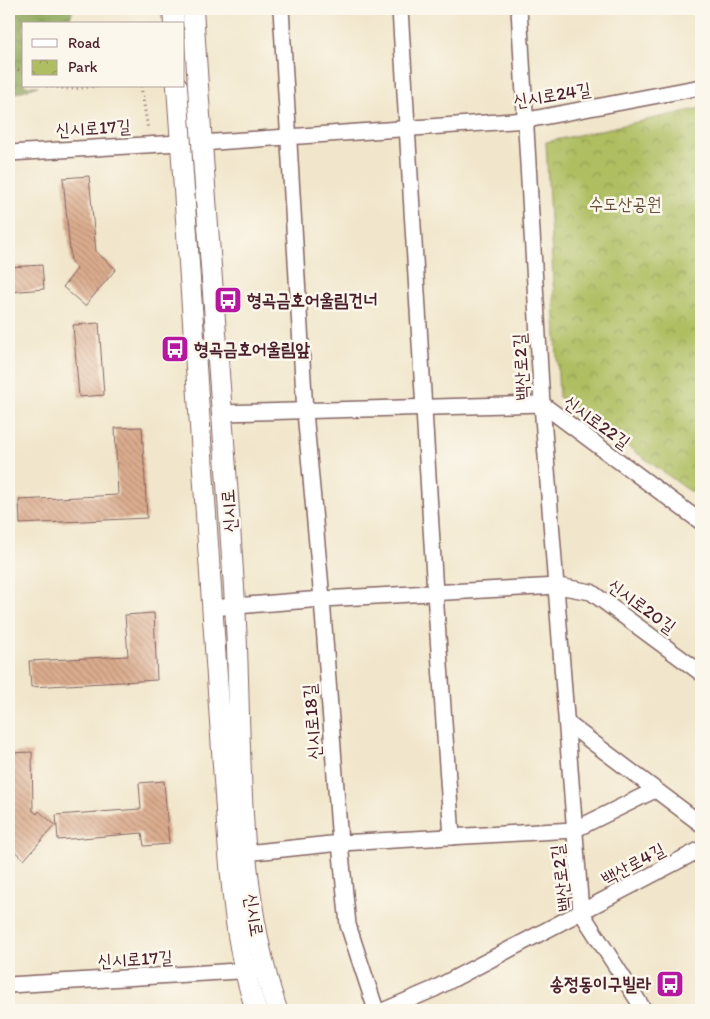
<svg xmlns="http://www.w3.org/2000/svg" width="710" height="1019" font-family="Itim,'Poor Story',sans-serif">
  <style>
    .forest { fill: url(#forest-crowns); stroke: #6a6241 }
    .park { fill: url(#park-crowns); stroke: #7c6e46 }
    .building { fill: url(#building-back-hatch) }
    .lines { fill: none; stroke-linecap: round; stroke-linejoin: round }
    .minor-casing { stroke: #846563; stroke-width: 18 }
    .tertiary-casing { stroke: #846563; stroke-width: 22 }
    .path { stroke: #846563; stroke-width: 3; stroke-dasharray: 1 4; stroke-linecap: butt }
    .minor { stroke: #fff; stroke-width: 15 }
    .tertiary { stroke: #fff; stroke-width: 20 }
    .labels { text-anchor: middle; dominant-baseline: central; stroke-width: 5; stroke-linejoin: round; paint-order: stroke }
    .street-label { font-size: 18px; fill: #4a1f2b; stroke: #fbf7ec }
    .park-label { font-size: 18px; fill: #684f3b; stroke: #fbf7ec }
    .poi-label { font-size: 18px; font-weight: bold; fill: #4a1f2b; stroke: #fbf7ec; text-anchor: start }
  </style>
  <defs>
    <pattern id="forest-crowns" width="20" height="18" patternUnits="userSpaceOnUse" patternTransform="scale(1.25)"><rect width="20" height="18" fill="#8aa557"/><path d="M2 6a3 3 0 1 1 6 0M12 15a3 3 0 1 1 6 0" fill="none" stroke="#738648"/></pattern>
    <pattern id="park-crowns" width="20" height="18" patternUnits="userSpaceOnUse" patternTransform="scale(1.25)"><rect width="20" height="18" fill="#aebe61"/><path d="M2 6a3 3 0 1 1 6 0M12 15a3 3 0 1 1 6 0" fill="none" stroke="#909a50"/></pattern>
    <pattern id="building-back-hatch" width="6" height="6" patternUnits="userSpaceOnUse" patternTransform="scale(1.25)"><rect width="6" height="6" fill="#dcad8f"/><path d="M-1 5l2 2M0 0l6 6M5-1l2 2" fill="none" stroke="#b48c75"/></pattern>
  </defs>
  <rect width="100%" height="100%" fill="#fbf7ec"/>
  <filter id="ink" filterUnits="userSpaceOnUse"><feTurbulence type="fractalNoise" baseFrequency=".02" numOctaves="2"/><feDisplacementMap in="SourceGraphic" scale="10" xChannelSelector="R" yChannelSelector="G"/><feConvolveMatrix kernelMatrix="1 2 1 2 8 2 1 2 1" color-interpolation-filters="sRGB"/></filter>
  <filter id="wash" filterUnits="userSpaceOnUse"><feTurbulence type="fractalNoise" baseFrequency=".0096" numOctaves="4" result="noise"/><feDisplacementMap in="SourceGraphic" scale="20" xChannelSelector="R" yChannelSelector="G"/><feGaussianBlur stdDeviation="1.12" result="paint"/><feColorMatrix in="noise" values="0 0 0 0 0 0 0 0 0 0 0 0 0 0 0 0 0 1.4 0 .05"/><feComposite in="paint" operator="in"/></filter>
  <g filter="url(#wash)">
    <rect width="100%" height="100%" fill="#f1e6cb"/>
    <polygon class="forest" points="9,9 73,9 68,24 24,24 24,86 38,86 9,95"/>
    <polygon class="park" points="701,108 701,499 559,397 546,142"/>
    <g id="blocks">
      <g class="building">
        <polygon points="89,176 96,252 116,269 85,306 63,287 77,269 71,262 63,178"/>
        <polygon points="42,265 44,289 9,292 9,267"/>
        <polygon points="99,323 104,395 79,397 73,325"/>
        <polygon points="142,427 147,518 20,524 19,500 118,495 115,428"/>
        <polygon points="154,613 157,680 31,687 29,661 128,656 125,615"/>
        <polygon points="32,752 33,811 37,814 39,811 55,825 24,860 9,846 9,753"/>
        <polygon points="164,781 169,844 144,846 142,833 58,840 56,815 141,809 139,783"/>
      </g>
    </g>
  </g>
  <g filter="url(#ink)">
    <use href="#blocks" fill-opacity="0" stroke="#846563" stroke-width="1"/>
    <g class="lines">
      <defs>
        <g id="minor">
          <polyline points="281,9 305,412 322,599 340,843 348,925 376,1010"/>
          <polyline points="400,9 435,593 452,837"/>
          <polyline points="519,9 542,404 581,912 644,1010"/>
          <polyline points="201,143 527,120 701,87"/>
          <polyline points="9,153 179,143"/>
          <polyline points="222,413 542,404 701,522"/>
          <polyline points="211,608 322,599 558,586 591,592 701,673"/>
          <polyline points="567,723 701,824"/>
          <polyline points="245,853 340,843 574,830 655,790"/>
          <polyline points="9,985 254,970"/>
          <polyline points="385,1010 434,989 701,849"/>
        </g>
        <g id="tertiary">
          <polyline points="173,9 174,24"/>
          <path d="M193 9C205 207 223 406 235 604 243 740 233 880 277 1010"/>
          <path d="M177 86 229 854C234 912 238 955 256 1010"/>
        </g>
      </defs>
      <use href="#minor" class="minor-casing"/>
      <use href="#tertiary" class="tertiary-casing"/>
      <g class="path">
        <polyline points="9,65 24,73"/>
        <polyline points="47,86 69,89 100,86"/>
        <polyline points="141,86 148,130"/>
      </g>
      <use href="#minor" class="minor"/>
      <use href="#tertiary" class="tertiary"/>
    </g>
  </g>
  <defs>
    <symbol id="bus-square" viewBox="-11 -11 22 22"><rect x="-9" y="-9" width="18" height="18" rx="4" fill="#b5179e" stroke="#fbf7ec"/><path d="M-5-6H5V4H4V6H2V4H-2V6H-4V4H-5ZM-3.5-4V0h7V-4ZM-3.5 1.2v1.5H-2V1.2ZM2 1.2v1.5H3.5V1.2Z" fill="#fff"/></symbol>
  </defs>
  <g fill-rule="evenodd">
    <use href="#bus-square" x="212" y="284" width="32" height="32"/>
    <use href="#bus-square" x="159" y="333" width="32" height="32"/>
    <use href="#bus-square" x="654" y="968" width="32" height="32"/>
  </g>
  <g class="labels">
    <g class="street-label">
      <text transform="translate(552 95) rotate(-9)">신시로24길</text>
      <text transform="translate(93 128) rotate(-3)">신시로17길</text>
      <text transform="translate(521 367) rotate(-93)">백산로2길</text>
      <text transform="translate(597 422) rotate(36)">신시로22길</text>
      <text transform="translate(229 511) rotate(-94)">신시로</text>
      <text transform="translate(642 606) rotate(36)">신시로20길</text>
      <text transform="translate(312 722) rotate(-94)">신시로18길</text>
      <text transform="translate(633 864) rotate(-28)">백산로4길</text>
      <text transform="translate(561 878) rotate(-97)">백산로2길</text>
      <text transform="translate(254 915) rotate(81)">신시로</text>
      <text transform="translate(135 959) rotate(-3)">신시로17길</text>
    </g>
    <g class="park-label">
      <text x="625" y="204">수도산공원</text>
    </g>
    <g class="poi-label">
      <text x="247" y="300">형곡금호어울림건너</text>
      <text x="194" y="349">형곡금호어울림앞</text>
      <text x="651" y="984" text-anchor="end">송정동이구빌라</text>
    </g>
  </g>
  <rect width="710" height="1019" fill="none" stroke="#fbf7ec" stroke-width="30"/>
  <rect x="22" y="22" width="162" height="65" fill="#fbf7ec" stroke="#b4a19f"/>
  <rect x="32" y="39" width="25" height="8" fill="#ffffff" stroke="#b4a19f"/>
  <text x="68" y="48" font-size="15" fill="#4a1f2b">Road</text>
  <rect x="32" y="60" width="25" height="15" fill="url(#park-crowns)" stroke="#b4a19f"/>
  <text x="68" y="72" font-size="15" fill="#4a1f2b">Park</text>
</svg>
